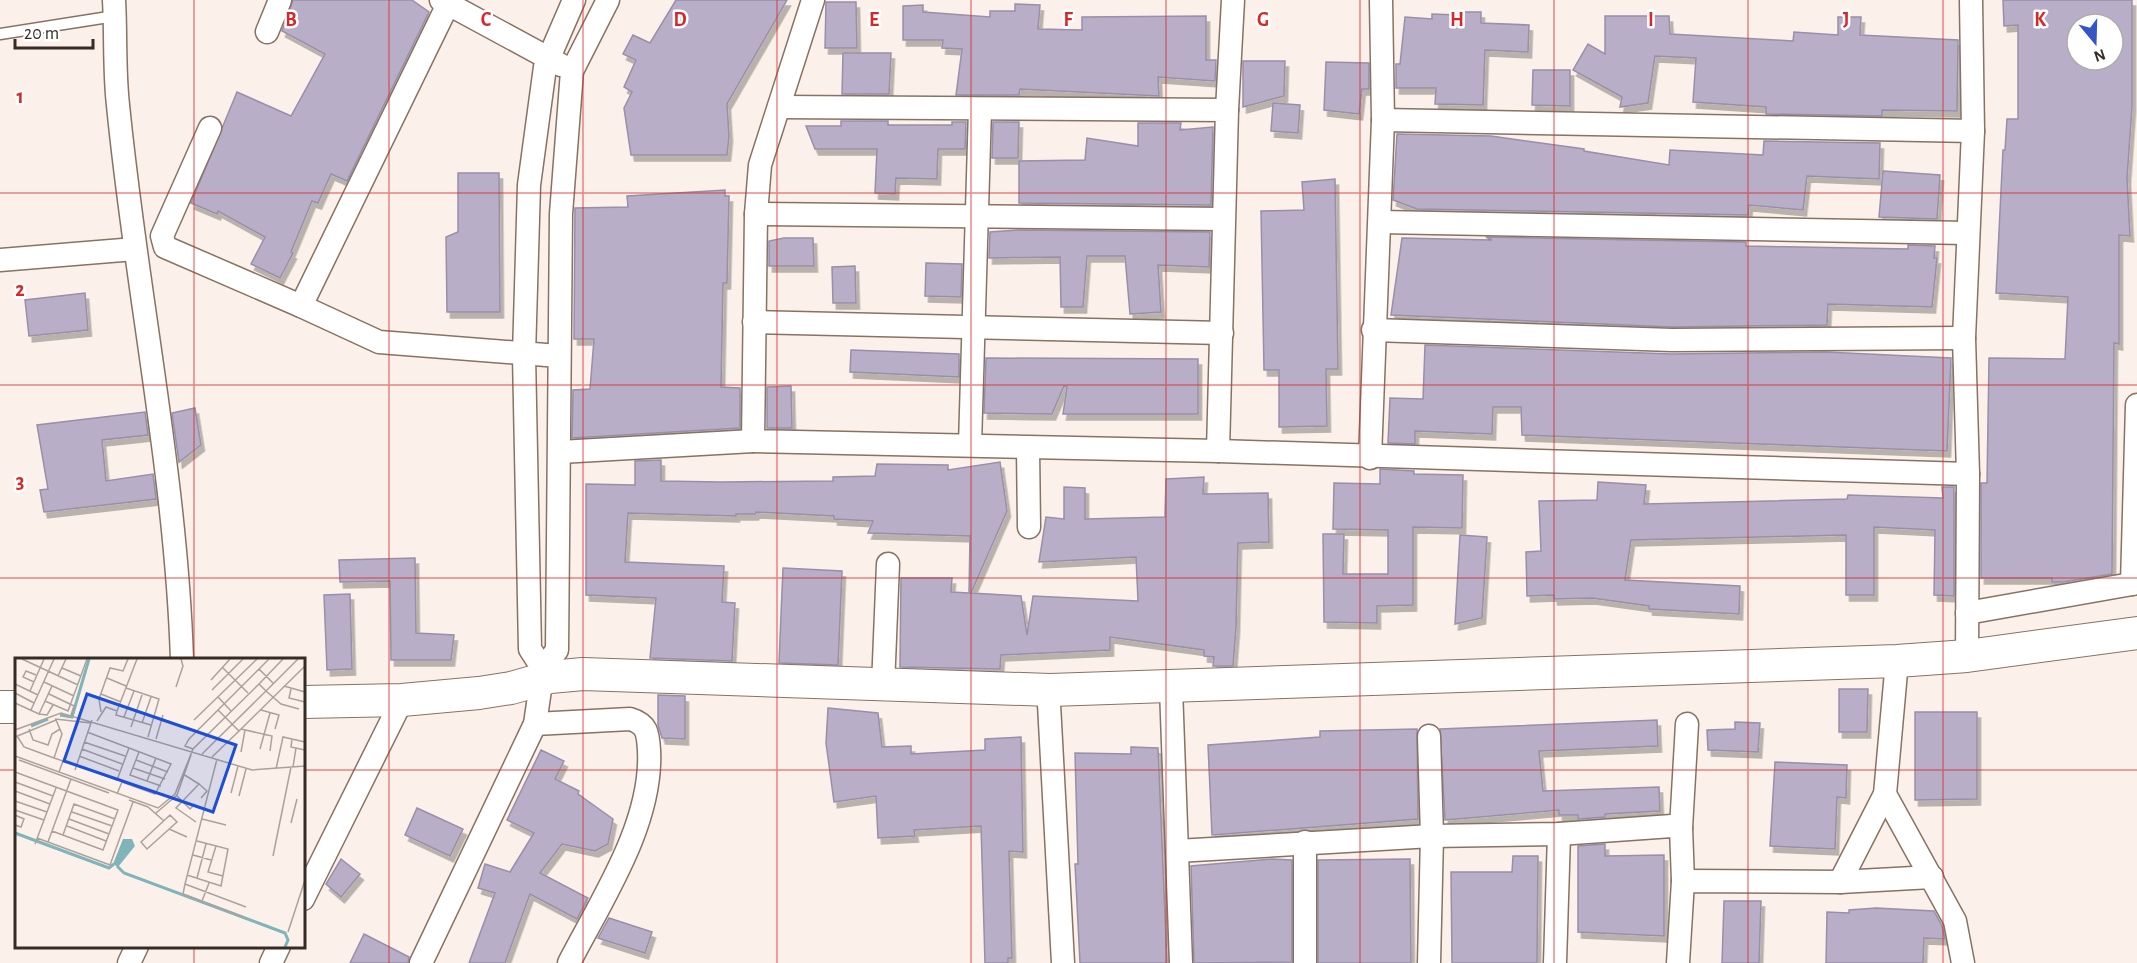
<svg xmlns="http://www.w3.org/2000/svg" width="2137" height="963" font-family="'Alegreya Sans',sans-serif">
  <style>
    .building { fill: #b8aec7; stroke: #998fa8; stroke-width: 1.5; fill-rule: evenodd; filter: url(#shadow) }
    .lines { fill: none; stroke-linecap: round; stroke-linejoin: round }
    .lane-casing { stroke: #887262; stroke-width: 13 }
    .street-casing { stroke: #887262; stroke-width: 25 }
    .secondary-casing { stroke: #887262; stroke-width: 34 }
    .lane { stroke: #fff; stroke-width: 10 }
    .street { stroke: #fff; stroke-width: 22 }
    .secondary { stroke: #fff; stroke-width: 32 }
    .grid { fill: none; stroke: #d62828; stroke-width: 1.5; stroke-opacity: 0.55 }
    .inset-river { fill: none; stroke: #7fb4bb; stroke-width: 3 }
    .inset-road { fill: none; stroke: #aca29b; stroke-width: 1.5 }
    .view { fill: #1d4ed8; fill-opacity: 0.15; stroke: #1d4ed8; stroke-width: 3 }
    .inset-edge { fill: none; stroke: #362c25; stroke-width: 3 }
    .grid-label { font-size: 20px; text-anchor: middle; font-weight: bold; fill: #d62828; stroke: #fff; stroke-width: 5; stroke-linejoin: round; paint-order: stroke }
  </style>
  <defs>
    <filter id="shadow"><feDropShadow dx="3.5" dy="6" stdDeviation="0" flood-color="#0004"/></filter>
  </defs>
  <rect width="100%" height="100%" fill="#fbf1ea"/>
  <g class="building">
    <polygon points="293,0 412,0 429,12 347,181 331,174 318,203 312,201 291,252 293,253 280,278 251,264 265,237 218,211 217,214 191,203 237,92 291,116 325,54 282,31"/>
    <polygon points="676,0 787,0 727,104 729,136 727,155 631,155 624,108 632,92 624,87 636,60 623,54 633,35 650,43"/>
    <path d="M2003 0H2132V107L2127 178 2130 236 2119 235V344L2114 343 2112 574 2063 582H2052V578H1981V483H1987L1989 358 2065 359 2068 297 1996 293 2003 150H2005L2007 119H2018V25L2004 26ZM2077 24H2113V60H2077Z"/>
    <polygon points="826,2 856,2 857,48 825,48"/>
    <polygon points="1015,4 1040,5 1038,29 1082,30 1082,17 1206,16 1206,60 1216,60 1215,81 1158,77 1159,96 1020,89 1019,95 956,95 962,49 942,48 943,40 903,40 903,6 923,5 923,12 990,17 990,11 1015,11"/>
    <polygon points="1458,12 1481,12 1481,23 1529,25 1528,52 1485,50 1483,105 1435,104 1436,88 1396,88 1396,64 1400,64 1405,17 1432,19 1432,14 1458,15"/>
    <polygon points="1605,16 1669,16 1670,34 1793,41 1794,32 1838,35 1838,17 1861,17 1860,35 1958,40 1957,111 1882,110 1882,116 1766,114 1766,107 1693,102 1696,58 1655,56 1648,103 1620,107 1622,97 1573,70 1588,44 1605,54"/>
    <polygon points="843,53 891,53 889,94 842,94"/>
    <polygon points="1243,61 1285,61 1284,96 1243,107"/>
    <polygon points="1326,62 1369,63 1369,89 1362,89 1359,114 1324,110"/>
    <polygon points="1533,70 1570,70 1570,106 1532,105"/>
    <polygon points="1273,103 1300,105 1298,133 1271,131"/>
    <polygon points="841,121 888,121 888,125 952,125 952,122 966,122 965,149 938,149 937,179 896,178 895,194 875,193 877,149 815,149 806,126 841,126"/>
    <polygon points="993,122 1019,122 1018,158 992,158"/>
    <polygon points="1138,123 1181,123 1180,130 1213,127 1211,205 1019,203 1019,161 1085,160 1087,138 1138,146"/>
    <polygon points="1397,134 1491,136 1584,149 1584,151 1669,165 1670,150 1763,155 1764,141 1880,143 1879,179 1807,176 1803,210 1749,205 1748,215 1417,209 1393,200"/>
    <polygon points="1883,171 1940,175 1937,219 1879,217"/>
    <polygon points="458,173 499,173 500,312 447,312 446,237 458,232"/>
    <polygon points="1335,179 1338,369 1326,369 1327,426 1279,427 1279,370 1264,370 1261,211 1304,210 1302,182"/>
    <polygon points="725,190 725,196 729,196 727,283 723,283 721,387 740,388 740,428 572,438 573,390 590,389 594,339 574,339 575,208 628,207 627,196"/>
    <polygon points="1019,230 1210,232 1209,267 1158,265 1161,312 1130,314 1125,256 1087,256 1083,307 1061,307 1060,257 989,258 990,232"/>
    <polygon points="1486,237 1746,242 1746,246 1908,249 1908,245 1935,246 1934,258 1937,258 1932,307 1828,304 1827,325 1672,327 1391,315 1402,238 1492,240"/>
    <polygon points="784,238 813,238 814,266 769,266 769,241"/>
    <polygon points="926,263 962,264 961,297 925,296"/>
    <polygon points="855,266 856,303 833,303 832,267"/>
    <polygon points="85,293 88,330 29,336 25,300"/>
    <polygon points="1425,345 1672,354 1826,352 1951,358 1947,451 1522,435 1521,407 1493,407 1492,434 1415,431 1415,444 1388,443 1390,398 1423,399"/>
    <polygon points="851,350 959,354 959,377 850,372"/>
    <polygon points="986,358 1198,359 1198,414 1063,414 1067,387 1064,386 1052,414 984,413"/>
    <polygon points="791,386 792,428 767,428 767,387"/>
    <polygon points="195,408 201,445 179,462 172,413"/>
    <polygon points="145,412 148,435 102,440 106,481 153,474 156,499 44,512 40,490 48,489 37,425"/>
    <polygon points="661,460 661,481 721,482 833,481 833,477 875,476 877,464 948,465 948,470 1000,462 1007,511 971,593 1021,596 1027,635 1033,596 1138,601 1136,557 1039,562 1046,517 1064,519 1064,487 1085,488 1085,519 1165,517 1166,479 1204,477 1203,494 1268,493 1269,542 1238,543 1236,627 1233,666 1213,666 1214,657 1204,656 1204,650 1110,637 1110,650 1001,655 1000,669 900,667 901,578 952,578 951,592 969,593 970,536 868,533 873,521 834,519 834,516 756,512 755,514 736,514 736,516 628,513 625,562 724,566 722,602 735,603 732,661 650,658 656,598 586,595 586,484 635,485 635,461"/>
    <polygon points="1380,469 1414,471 1414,474 1463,475 1462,528 1413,527 1413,605 1377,606 1377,623 1324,622 1323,534 1344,534 1343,574 1388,574 1388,530 1333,529 1334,483 1380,484"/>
    <polygon points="1598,482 1646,485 1644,504 1847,499 1848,495 1943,498 1942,487 1954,487 1954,596 1934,595 1935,530 1874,527 1874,595 1846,595 1846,535 1631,540 1625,580 1740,586 1739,614 1649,609 1649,606 1592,598 1554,599 1554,595 1527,596 1526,552 1541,551 1539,501 1597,500"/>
    <polygon points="1460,535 1487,537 1482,618 1455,624"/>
    <polygon points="415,558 416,633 454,635 451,660 391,660 390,581 340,582 339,560"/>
    <polygon points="783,568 842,571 838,665 779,663"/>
    <polygon points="350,594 352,669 327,670 324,595"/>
    <polygon points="1839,689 1868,689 1867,732 1839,732"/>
    <polygon points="658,695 685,696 685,739 662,738 658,725"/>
    <polygon points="828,708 878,713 882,747 911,746 911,754 985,750 985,739 1021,737 1023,852 1009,851 1012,958 1008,958 1008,963 985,963 981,826 914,830 915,836 878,838 876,796 834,802 826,743"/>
    <polygon points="1915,712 1977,712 1977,799 1915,800"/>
    <polygon points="1657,720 1658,746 1539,751 1543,791 1659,787 1660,811 1605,814 1605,817 1578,819 1578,815 1559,815 1559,810 1445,820 1440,729"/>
    <polygon points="1735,722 1760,723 1758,752 1708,750 1707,730 1735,729"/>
    <polygon points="1417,729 1418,819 1212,835 1208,745 1320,737 1320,731"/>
    <polygon points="1131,747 1158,748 1167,963 1080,963 1075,864 1078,864 1075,753 1131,754"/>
    <polygon points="541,750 564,761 555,779 579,791 578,794 613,819 608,844 595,851 562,844 540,873 588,898 577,919 530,894 505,963 469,963 495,893 478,888 485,864 510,872 534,833 507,820"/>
    <polygon points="1775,762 1847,765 1846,798 1837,797 1835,849 1770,846"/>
    <polygon points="417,808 463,829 450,856 405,835"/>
    <polygon points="1605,844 1605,856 1664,855 1664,936 1578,932 1578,846"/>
    <polygon points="1513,856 1538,856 1537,963 1452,963 1451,872 1512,872"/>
    <polygon points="341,859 360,874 341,897 326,884"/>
    <polygon points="1272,859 1292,860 1292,962 1194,963 1191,866"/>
    <polygon points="1410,859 1411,963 1318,963 1318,860"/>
    <polygon points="1724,901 1761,901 1759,963 1722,963"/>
    <polygon points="1876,908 1934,911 1942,926 1945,939 1924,938 1923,963 1826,963 1827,912 1849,913 1849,910"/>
    <polygon points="609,918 652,932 645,953 598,938"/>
    <polygon points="364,934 409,957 408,963 350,963"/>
  </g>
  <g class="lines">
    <defs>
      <polyline id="lane" points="0,34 115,16"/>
      <g id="street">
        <path d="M114 0C116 35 114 70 118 105 136 290 176 473 182 660"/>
        <polyline points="441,0 561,65"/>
        <polyline points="450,0 301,306 379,342 559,356"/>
        <polyline points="813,0 760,165 756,214 753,441 1218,451 1968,474"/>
        <polyline points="267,32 280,0"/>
        <polyline points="779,107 1227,110 1218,451"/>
        <polyline points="1227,110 1233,0"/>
        <polyline points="1383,120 1973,131"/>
        <polyline points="210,128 162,236 165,247 301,306"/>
        <polyline points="756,214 1222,219"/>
        <polyline points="1380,222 1966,233"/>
        <polyline points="0,260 135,249"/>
        <polyline points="754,322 1222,333"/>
        <polyline points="1373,330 1672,340 1964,338"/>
        <polyline points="970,445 980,109"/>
        <polyline points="1028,448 1029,527"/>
        <polyline points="560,452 753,441"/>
        <polyline points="1370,458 1383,120 1381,0"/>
        <polyline points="2132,584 2137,405"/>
        <polyline points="1967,613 2137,583"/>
        <polyline points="1967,656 1968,474 1964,338 1973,131 1971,0"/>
        <polyline points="543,669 530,649 524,355 529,185 545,67 574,0"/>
        <polyline points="883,686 888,564"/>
        <polyline points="1171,688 1181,963"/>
        <polyline points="1050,690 1049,704 1063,963"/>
        <path d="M535 724 630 719C647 724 648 733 649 750 653 823 602 899 569 963"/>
        <polyline points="1429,736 1432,836 1429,963"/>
        <polyline points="1885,794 1955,921 1963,963"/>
        <polyline points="1681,828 1687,724"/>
        <polyline points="1177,851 1432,836 1559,834 1672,826 1681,828 1683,881"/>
        <polyline points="1840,882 1932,877"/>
        <polyline points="303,899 402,700"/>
        <polyline points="129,963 137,946"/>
        <polyline points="271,963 279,946"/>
        <polyline points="421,963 535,724 543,669 557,650 561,214 572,71 608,0"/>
        <polyline points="1305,963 1305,842"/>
        <polyline points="1555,963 1559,834"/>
        <polyline points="1678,963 1683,881 1840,882 1885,794 1897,661"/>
      </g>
      <g id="secondary">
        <polyline points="303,702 402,700 479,693 511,688 550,677 583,674 1050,690 1897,661 1967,656 2137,633"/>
        <polyline points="0,707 16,707"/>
      </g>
    </defs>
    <use href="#lane" class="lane-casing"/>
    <use href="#street" class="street-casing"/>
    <use href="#secondary" class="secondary-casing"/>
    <use href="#lane" class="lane"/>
    <use href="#street" class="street"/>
    <use href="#secondary" class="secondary"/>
  </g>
  <path class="grid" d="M194 0V660M389 0V963M583 0V963M777 0V963M971 0V963M1166 0V963M1360 0V963M1554 0V963M1748 0V963M1943 0V963M0 193H2137M0 385H2137M0 578H2137M0 770H16M303 770H2137M194 946V963"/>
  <g transform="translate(15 658)">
    <rect width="290" height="290" fill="#fbf1ea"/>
    <path d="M108 181H117L120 188 103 209 98 206Z" fill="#7fb4bb"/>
    <path class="inset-river" d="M45 57 57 59 74 1M16 68 33 61M0 175 94 210 99 206M102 208 109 215 270 275 273 282 270 289"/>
    <path class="inset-road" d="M7 1 63 27M268 1 244 26 251 33 283 1M207 9 233 35M47 10 66 18M244 11 258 25M43 18 51 1M92 20 111 28M196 22 215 1M19 24 8 19 11 13 21 17M29 24 59 38M0 26 23 37M269 28 290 34M161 29 168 8 166 1M111 30 144 41 133 79M276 31 274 40 290 44M197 32 228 1M15 33 29 1M0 35 19 45M34 36 59 48 56 57M86 36 106 44M203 39 216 53M30 43 53 53 72 1M0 45 24 56 37 28M16 52 39 1M246 52 264 57 260 71M102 53 101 57 136 67M86 54 84 41 95 10 108 13 113 1M24 56 32 57 38 47M109 59 119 33M40 61 76 65M179 62 242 1M82 63 91 49 102 53 122 1M127 65 136 39M116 69 127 37M14 71 18 82 33 87 37 76 45 71M226 71 257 78 255 93M0 72 46 55 237 112 290 108M224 73 290 8M72 74 156 106 140 136 107 124 102 136M2 78 9 89 39 100M0 79 41 62 47 76 39 100 48 103 44 114M141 81 148 57M277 81 276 89 290 92M69 84 110 98M67 91 107 106M178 91 170 88 174 81 254 1M245 91 255 55M124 94 115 117 146 128M226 94 230 72M187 96 251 33 266 46 284 51M0 98 143 150 160 136 178 91 244 26M64 98 104 113M197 99 224 73 203 52M202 101 170 226 231 249M4 102 94 135M121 102 153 114M48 103 64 63M61 107 102 122 114 90M278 109 281 90M118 110 150 121M261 111 268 79 290 84M60 112 77 62M0 114 103 152 88 192 37 173M168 116 184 126 161 150 181 164M132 123 141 100M0 124 38 138M184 126 192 133 186 140M0 133 35 146M216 135 223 108M161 137 175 151 180 146M224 138 231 111M114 142 133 149 149 163M0 143 32 154 41 130M0 152 29 162M57 154 97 168M141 155 162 137 176 97M0 157 9 161 6 169 0 167M155 157 162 164 132 191 126 184ZM54 161 94 176M187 161 211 167M276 165 282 141M52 168 91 183M154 171 172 179M48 177 59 146 100 161M22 180 95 207 118 144M33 184 56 121M20 186 32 154M201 188 193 214 208 218M178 197 196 202M258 198 276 109M172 217 206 228 213 191 182 183M182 220 191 186M170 226 168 236 229 259M187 243 194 225M273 274 290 222"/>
    <path class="view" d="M72 36 221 87 198 154 49 103Z"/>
    <rect width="290" height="290" class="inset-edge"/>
  </g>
  <g class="grid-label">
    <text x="291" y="26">B</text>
    <text x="486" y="26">C</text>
    <text x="680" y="26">D</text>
    <text x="874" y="26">E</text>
    <text x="1068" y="26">F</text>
    <text x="1263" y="26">G</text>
    <text x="1457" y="26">H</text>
    <text x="1651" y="26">I</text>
    <text x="1846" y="26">J</text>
    <text x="2040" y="26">K</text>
    <text x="20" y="103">1</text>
    <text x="20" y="296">2</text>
    <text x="20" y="488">3</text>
  </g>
  <g transform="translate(2095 42) rotate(161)"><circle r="28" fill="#ffffff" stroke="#afaba8" stroke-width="1.5"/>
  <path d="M0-4.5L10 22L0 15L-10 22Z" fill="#3555c6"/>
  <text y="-9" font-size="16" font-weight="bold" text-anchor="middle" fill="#362c25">N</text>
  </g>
  <path d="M15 39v9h78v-9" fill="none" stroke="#362c25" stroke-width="3"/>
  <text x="24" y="39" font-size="18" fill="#362c25" stroke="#ffffff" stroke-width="4.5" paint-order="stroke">20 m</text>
</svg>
